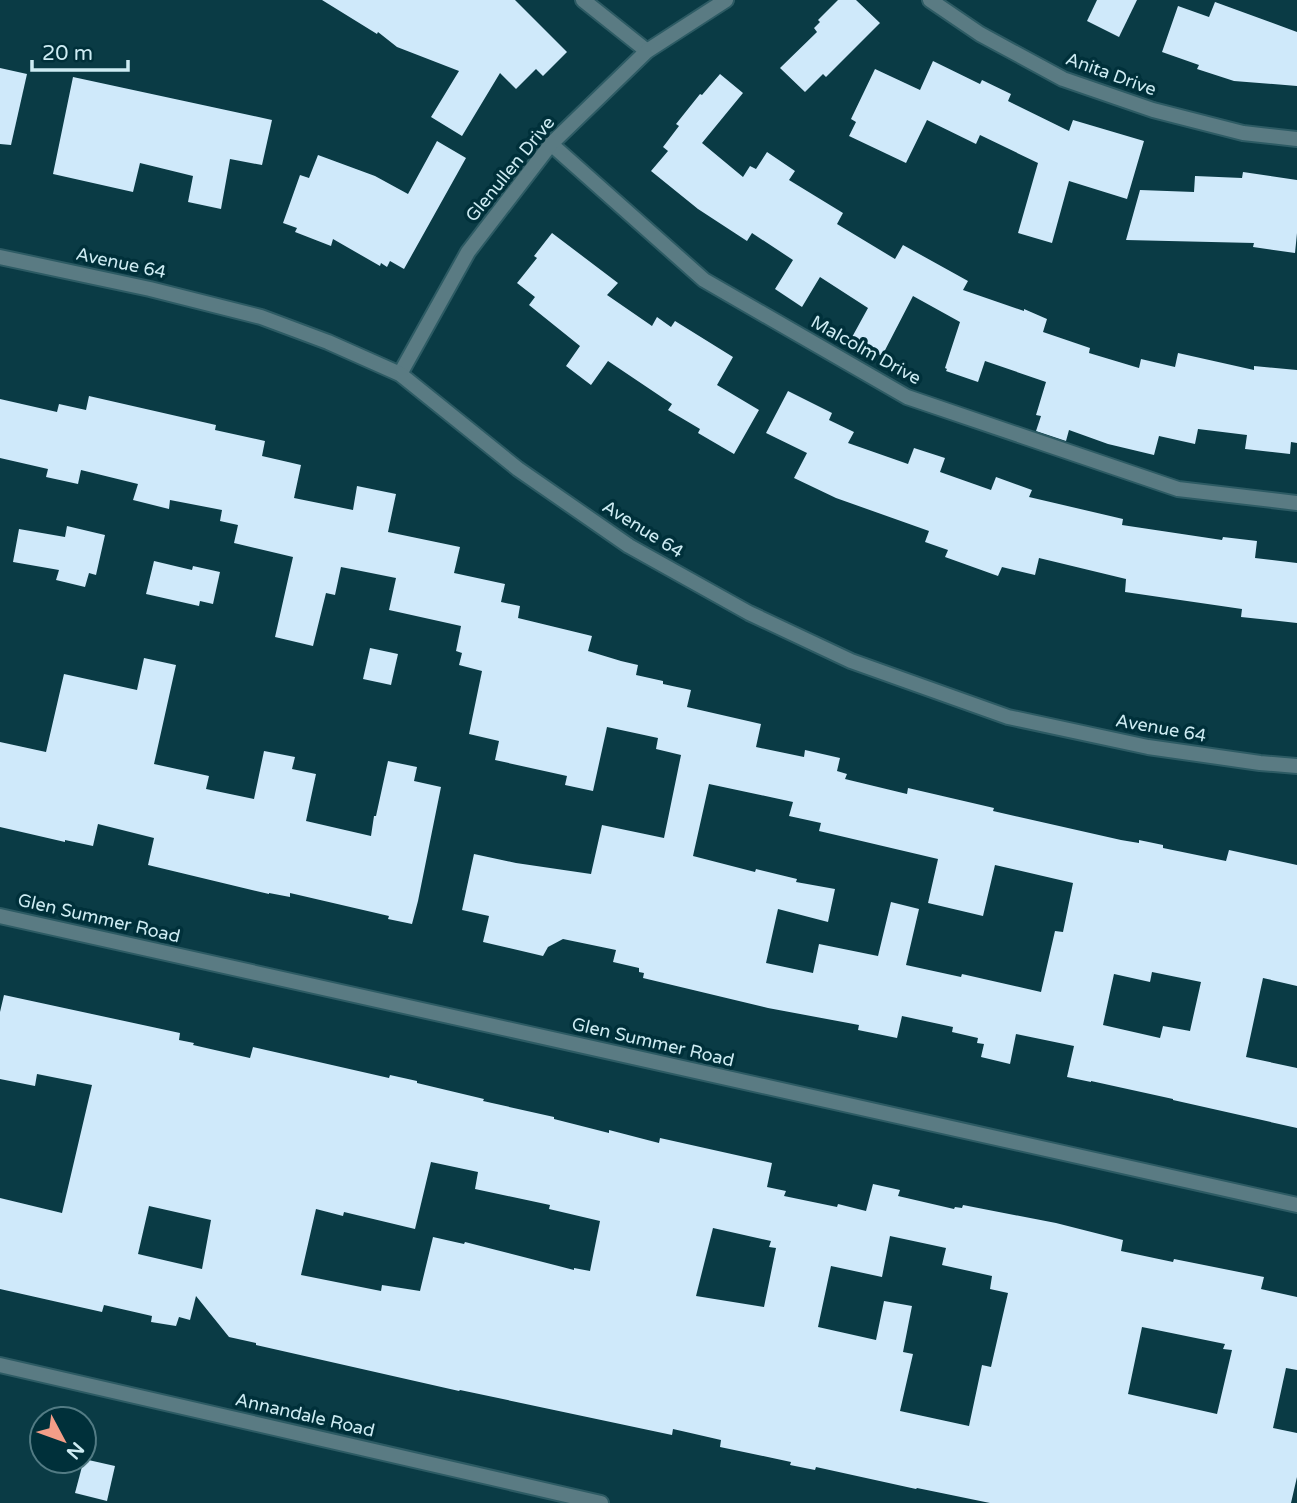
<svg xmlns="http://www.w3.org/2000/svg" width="1297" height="1503" font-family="'Varela Round',sans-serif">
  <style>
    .building { fill: #cfe9fa; fill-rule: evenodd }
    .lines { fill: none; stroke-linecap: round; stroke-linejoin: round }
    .minor-casing { stroke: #2d5b64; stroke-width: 18 }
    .tertiary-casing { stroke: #2d5b64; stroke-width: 18 }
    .minor { stroke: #5a7b83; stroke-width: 14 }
    .tertiary { stroke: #5a7b83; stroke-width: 14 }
    .labels { text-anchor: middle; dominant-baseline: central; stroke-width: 7; stroke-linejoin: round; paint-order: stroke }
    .street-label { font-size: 18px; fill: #ceecf3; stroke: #00303a }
  </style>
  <rect width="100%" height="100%" fill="#0a3b45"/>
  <g class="building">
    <polygon points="322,0 515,0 567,52 543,76 536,69 516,89 500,73 462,136 431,117 459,71 397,47 378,32 377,34"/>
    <polygon points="838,0 856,0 880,23 826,77 823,74 805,92 780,68 817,32 814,28 820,22 818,20"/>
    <polygon points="1097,0 1137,0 1119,37 1087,21"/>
    <polygon points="1215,2 1297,32 1297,86 1234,81 1197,69 1199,65 1162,52 1178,6 1209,17"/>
    <polygon points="933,61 980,84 982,80 1011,94 1008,101 1069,131 1073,120 1144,141 1127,199 1069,181 1052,243 1018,233 1038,163 980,135 976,144 927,120 906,163 849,136 856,122 851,119 875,69 920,90"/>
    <polygon points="0,68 27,74 11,145 0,144"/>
    <polygon points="720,74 743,93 702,143 743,177 750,166 756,169 767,152 795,171 789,180 843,213 837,224 895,259 903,245 968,281 963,290 1024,311 1024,309 1047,319 1043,332 1090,348 1089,353 1139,368 1141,359 1175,367 1178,353 1254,370 1254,366 1297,370 1297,443 1291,442 1290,454 1245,449 1247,435 1198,429 1195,444 1159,436 1154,455 1108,444 1069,430 1066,441 1036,431 1041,416 1036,415 1046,382 985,361 978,382 946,371 947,369 945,368 960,322 913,296 882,356 851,339 868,308 820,277 802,307 775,289 793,260 752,233 747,241 698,209 651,171 668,151 663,147 679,126 676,124 700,94 702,95"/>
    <polygon points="73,77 272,120 262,165 230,159 221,209 188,202 193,176 140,163 133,192 53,174"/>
    <polygon points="437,141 466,158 404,269 390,261 387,267 381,263 380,266 333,239 331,246 295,232 297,228 283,223 300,175 309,178 318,155 375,176 408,194"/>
    <polygon points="1243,172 1297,180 1297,233 1295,253 1253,247 1254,243 1126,240 1140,190 1194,192 1195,176 1242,178"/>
    <polygon points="552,233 618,283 607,295 652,326 657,317 671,327 675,321 733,357 717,385 759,410 734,454 698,433 700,429 668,410 672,404 608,361 591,385 566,366 580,346 529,305 535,297 517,283 537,258 534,256"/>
    <polygon points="788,391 832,413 829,420 854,432 848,443 908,464 914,448 945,458 940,472 991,490 996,477 1032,490 1029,497 1123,519 1122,525 1222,540 1223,537 1257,541 1255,558 1297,563 1297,623 1241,617 1242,609 1125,592 1126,579 1039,558 1035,575 1002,567 998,576 945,557 948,550 925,542 929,531 836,498 794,478 807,453 766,433"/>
    <path d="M89 396 216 425 215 430 265 441 262 456 301 465 294 498 353 510 357 486 396 494 388 532 460 547 454 573 505 584 501 602 520 606 518 618 592 636 588 651 621 661 638 665 636 675 663 681V684L691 690 687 707 761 724 756 747 804 757 805 750 840 758 837 771 847 774 845 779 907 794 908 788 994 808 993 811 1121 840 1139 843V840L1163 845V848L1226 861 1229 850 1297 865V986L1263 978 1246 1057 1297 1068V1128L1173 1100V1099L1091 1081V1082L1067 1077 1074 1046 1016 1034 1010 1064 981 1057 984 1044 977 1043 978 1038 952 1032 953 1027 902 1016 897 1038 858 1030 859 1025 768 1008 643 978 644 973 639 972V968L613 962 616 950 563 939 548 947 543 956 483 942 489 916 462 910 474 854 516 863 591 874 602 825 664 838 681 755 656 749 658 738 607 727 593 791 565 785 567 776 495 760 499 741 469 734 482 671 459 665 462 653 456 651 461 626 389 610 396 578 341 567 335 595 326 593 313 646 275 637 293 557 234 543 238 525 220 521 222 510 170 500 169 509 133 500 138 484 81 470 78 484 46 477 48 469 0 458V399L57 412 59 404 86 410ZM709 784 793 802 789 816 821 823 819 831 938 859 928 903 983 916 995 865 1073 883 1063 932 1055 931 1041 992 962 974 961 977 906 965 919 909 891 902 878 956 819 944 813 973 766 963 778 909 828 922 835 889 796 882 797 879 756 869 755 872 693 856ZM1152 972 1201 982 1190 1031 1163 1026 1160 1038 1103 1025 1114 974 1150 982Z"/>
    <polygon points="67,526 105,535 96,575 89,573 85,587 56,580 59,570 13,562 19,529 65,537"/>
    <polygon points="154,561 192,570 193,566 220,572 213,604 200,601 199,606 146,594"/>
    <polygon points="370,648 398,654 391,685 363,679"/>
    <polygon points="144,658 176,665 154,764 209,776 206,789 254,799 264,751 295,757 292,769 316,774 306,821 371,836 374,816 376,816 388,761 417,767 414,781 441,787 418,901 412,924 388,919 389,916 290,893 290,897 269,893 269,894 148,865 154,838 98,824 93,846 65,840 65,842 0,827 0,742 46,752 64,674 137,690"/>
    <path d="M4 995 180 1033 179 1040 194 1043 193 1045 250 1058 253 1047 389 1078 390 1075 417 1081V1083L484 1099 483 1101 554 1117V1119L609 1133V1130L659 1143 660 1138 772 1163 767 1187 786 1191 784 1196 837 1207 838 1204 866 1211 873 1184 900 1190 898 1196 954 1209 955 1207 962 1208 963 1205 1056 1223 1123 1240 1121 1251 1173 1262 1174 1259 1264 1277 1261 1289 1297 1297V1370L1286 1368 1273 1428 1297 1433V1477L1291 1503H990L917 1488 916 1489 816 1467 815 1470 790 1465 791 1462 720 1447 721 1440 673 1429 672 1435 460 1390 459 1391 256 1345V1343L229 1337 196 1296 190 1320 179 1317 176 1326 151 1322 152 1316 104 1305 102 1312 0 1289V1198L62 1213 92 1085 37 1074 35 1086 0 1079V1012ZM431 1162 478 1172 475 1189 550 1205 549 1209 600 1221 590 1271 574 1268V1270L465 1242 464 1244 433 1237 420 1291 382 1285 381 1291 301 1275 316 1209 343 1216 344 1212 415 1229ZM149 1206 211 1220 202 1269 138 1254ZM713 1228 771 1241 769 1247 776 1248 764 1307 696 1296ZM890 1236 946 1248 942 1265 992 1276 990 1289 1008 1293 991 1367 982 1365 969 1426 900 1411 913 1354 903 1352 912 1306 884 1301 876 1340 818 1327 831 1266 882 1277ZM1142 1327 1225 1344 1223 1349 1232 1350 1217 1414 1128 1394Z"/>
    <polygon points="84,1459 115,1466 107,1501 75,1493"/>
  </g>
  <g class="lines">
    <defs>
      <g id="minor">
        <polyline points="583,0 647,51"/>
        <polyline points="930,0 980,34 1063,79 1153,110 1243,133 1297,139"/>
        <polyline points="551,144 704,280 907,397 1178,489 1297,503"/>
        <polyline points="400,374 468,252 551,144 647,51 726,0"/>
        <polyline points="0,916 1297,1205"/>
        <polyline points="0,1365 601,1503"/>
      </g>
      <polyline id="tertiary" points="0,257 150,289 261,317 328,342 400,374 518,469 629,546 749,613 851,661 1008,717 1148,747 1260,763 1297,766"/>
    </defs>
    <use href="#minor" class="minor-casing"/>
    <use href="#tertiary" class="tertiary-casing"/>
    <use href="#minor" class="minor"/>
    <use href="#tertiary" class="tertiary"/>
  </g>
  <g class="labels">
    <g class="street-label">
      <text transform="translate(1111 74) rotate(20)">Anita Drive</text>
      <text transform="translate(510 169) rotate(-51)">Glenullen Drive</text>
      <text transform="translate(121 263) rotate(12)">Avenue 64</text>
      <text transform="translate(866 350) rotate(29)">Malcolm Drive</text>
      <text transform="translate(643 529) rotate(32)">Avenue 64</text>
      <text transform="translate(1161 728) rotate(10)">Avenue 64</text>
      <text transform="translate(99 918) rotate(13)">Glen Summer Road</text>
      <text transform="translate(653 1042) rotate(13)">Glen Summer Road</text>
      <text transform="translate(305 1415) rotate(13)">Annandale Road</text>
    </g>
  </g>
  <g transform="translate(63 1440) rotate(131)"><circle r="33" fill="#00303a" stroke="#527b84" stroke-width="2"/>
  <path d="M0-5L12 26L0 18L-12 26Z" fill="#f49e88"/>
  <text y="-10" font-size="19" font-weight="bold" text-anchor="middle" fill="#ceecf3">N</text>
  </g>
  <path d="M32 60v10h96v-10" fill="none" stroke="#ceecf3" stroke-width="3.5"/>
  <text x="42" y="60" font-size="21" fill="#ceecf3" stroke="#00303a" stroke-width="5" paint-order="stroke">20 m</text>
</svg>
